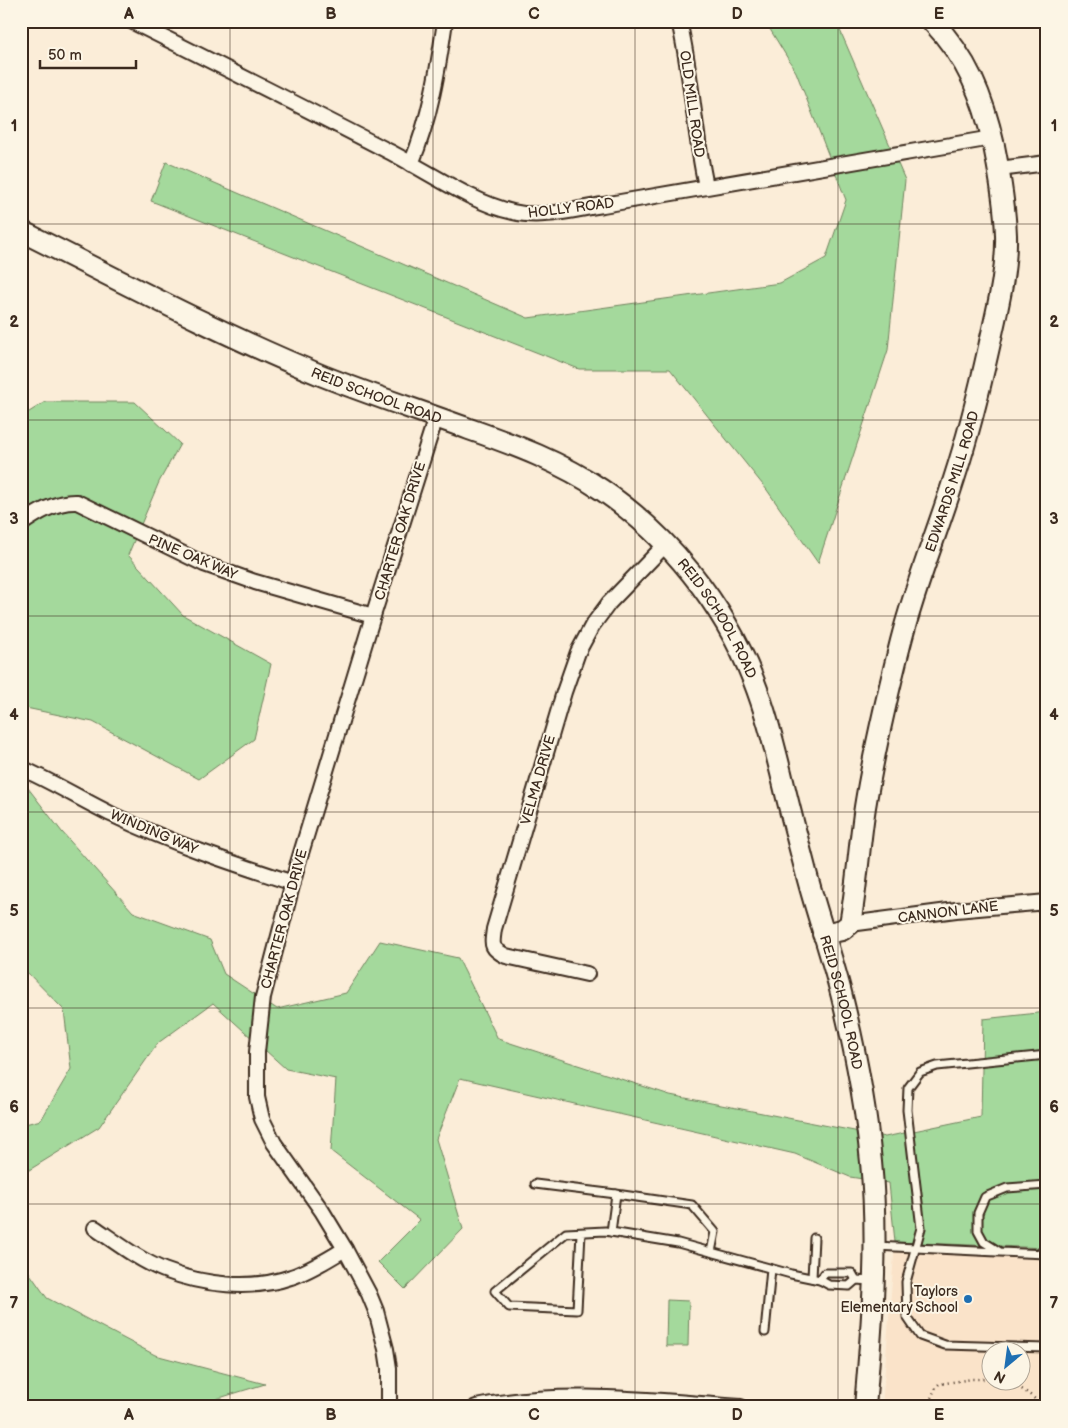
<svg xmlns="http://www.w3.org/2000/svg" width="1068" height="1428" font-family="'Balsamiq Sans',sans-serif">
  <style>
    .built { fill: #fae3c9; fill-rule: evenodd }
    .green { fill: #a4d99c; stroke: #70825d }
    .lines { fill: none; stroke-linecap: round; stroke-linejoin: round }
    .lane-casing { stroke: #3b2a1e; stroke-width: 11 }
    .street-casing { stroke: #3b2a1e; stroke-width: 18 }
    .secondary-casing { stroke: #3b2a1e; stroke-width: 24 }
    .path { stroke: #3b2a1e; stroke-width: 2.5; stroke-dasharray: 1 4; stroke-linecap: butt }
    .lane { stroke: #fcf5e5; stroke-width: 7 }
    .street { stroke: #fcf5e5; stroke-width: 14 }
    .secondary { stroke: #fcf5e5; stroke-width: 20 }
    .grid { fill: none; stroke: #3b2a1e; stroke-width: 1; stroke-opacity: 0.55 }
    .poi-dot { fill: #1f6fb2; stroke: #fcf5e5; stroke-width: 2 }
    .labels { text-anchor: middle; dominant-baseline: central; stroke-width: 4; stroke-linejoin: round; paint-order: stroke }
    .street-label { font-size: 14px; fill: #3b2a1e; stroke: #fcf5e5 }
    .poi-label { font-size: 14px; fill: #3b2a1e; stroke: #fcf5e5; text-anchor: end }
    .neatline { fill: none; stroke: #3b2a1e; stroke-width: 2 }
    .grid-label { font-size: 16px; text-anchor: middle; font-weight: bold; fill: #3b2a1e }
  </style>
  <rect width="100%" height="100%" fill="#fbedd8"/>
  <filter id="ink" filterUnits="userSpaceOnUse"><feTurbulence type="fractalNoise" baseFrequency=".02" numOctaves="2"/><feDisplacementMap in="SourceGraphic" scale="10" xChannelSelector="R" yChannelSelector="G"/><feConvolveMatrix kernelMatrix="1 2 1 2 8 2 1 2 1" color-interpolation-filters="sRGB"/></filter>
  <g filter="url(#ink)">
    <path class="built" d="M895 1242 1047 1248V1407H882ZM990 1350H1020V1380H990Z"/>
    <g class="green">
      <polygon points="765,21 836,21 905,180 888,350 818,563 767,490 670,369 579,369 151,201 166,162 528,318 780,283 826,258 846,200 796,72"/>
      <polygon points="45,402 135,402 180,444 159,482 128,555 183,615 271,664 254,739 199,779 93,722 21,707 21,417"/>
      <polygon points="21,779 62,832 133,912 210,940 224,974 277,1009 346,993 380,941 458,958 498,1039 670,1095 885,1137 981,1117 983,1019 1047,1012 1047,1248 895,1242 889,1183 850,1177 795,1154 460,1078 436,1139 463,1229 405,1289 378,1262 420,1220 331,1151 336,1079 286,1069 213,1003 158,1043 99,1127 21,1175 21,1125 41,1120 71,1069 64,1010 21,966"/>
      <polygon points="21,1261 47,1298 155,1355 265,1384 216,1399 206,1407 21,1407"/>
      <polygon points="667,1300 689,1301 688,1346 666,1346"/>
    </g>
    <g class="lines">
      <defs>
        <g id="lane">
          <polyline points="1047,1055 937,1066 920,1072 908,1088 907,1110 921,1228 906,1282 907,1317 920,1336 945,1345 1047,1348"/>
          <polyline points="535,1184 616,1194"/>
          <polyline points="1047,1185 1007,1188 985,1197 978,1213 978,1231 984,1242 1000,1252 1047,1254"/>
          <polyline points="611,1232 616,1194 692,1205 715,1232 711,1252"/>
          <polyline points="581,1233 577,1310 509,1307 495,1291 566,1233 605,1231 678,1243 791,1274 820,1280 829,1285 849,1286 856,1280 871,1281"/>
          <polyline points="875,1246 997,1252"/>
          <polyline points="812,1278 814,1238"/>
          <polyline points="820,1280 825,1273 852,1273 856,1280"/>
          <polyline points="765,1332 771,1269"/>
        </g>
        <g id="street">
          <path d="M131 21C217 64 303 107 388 151 426 170 472 203 513 212 542 219 575 209 603 205L992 138"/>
          <path d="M679 21C692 75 694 132 706 186"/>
          <path d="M411 164C430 119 438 70 445 21"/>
          <polyline points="999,169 1047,163"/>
          <path d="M21 524C37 513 56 501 77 502L204 564 255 582 373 616"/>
          <path d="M21 768C53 782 82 800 113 815 171 843 232 863 293 883"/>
          <polyline points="850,924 956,910 1047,902"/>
          <path d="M587 974 506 956C490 948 492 945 494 929L564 692 578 652 592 626 609 603 665 545"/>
          <path d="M95 1228C117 1243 139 1260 164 1270 203 1285 251 1291 291 1277 310 1271 328 1259 345 1249"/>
          <polyline points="389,1407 389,1368 386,1349 376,1311 369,1294 345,1249 322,1211 274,1143 262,1119 257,1097 257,1052 263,997 298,863 373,616 436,417"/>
          <path d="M476 1407C563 1389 653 1401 741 1407"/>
        </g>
        <g id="secondary">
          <path id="s1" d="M21 231C121 281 220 334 323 376 371 395 420 411 469 429 515 445 561 462 602 490 669 536 723 603 753 679 765 709 773 741 781 773 789 807 798 841 807 876 818 918 833 959 843 1001 856 1054 866 1108 871 1162 879 1243 872 1326 865 1407"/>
          <path id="s2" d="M823 934 842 930 850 924C857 885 859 846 865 807 874 751 887 696 901 641 915 586 937 533 954 479 968 436 979 392 989 347 997 310 1007 273 1006 235 1005 205 1000 176 994 146 983 97 968 59 932 21"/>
        </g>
      </defs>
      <use href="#lane" class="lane-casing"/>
      <use href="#street" class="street-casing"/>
      <use href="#secondary" class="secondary-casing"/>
      <g class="path">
        <path d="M1004 1380C1020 1387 1031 1394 1043 1407"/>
        <polyline points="927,1407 936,1387 939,1384 972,1379 990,1379"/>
      </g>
      <use href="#lane" class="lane"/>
      <use href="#street" class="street"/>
      <use href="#secondary" class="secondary"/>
    </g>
  </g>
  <path class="grid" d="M230 21V1407M433 21V1407M635 21V1407M838 21V1407M21 224H1047M21 420H1047M21 616H1047M21 812H1047M21 1008H1047M21 1204H1047"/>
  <circle class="poi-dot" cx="968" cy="1299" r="5"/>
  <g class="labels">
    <g class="street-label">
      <text transform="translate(692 104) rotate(82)">OLD MILL ROAD</text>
      <text transform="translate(571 208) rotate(-7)">HOLLY ROAD</text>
      <text stroke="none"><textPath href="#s1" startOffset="392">REID SCHOOL ROAD</textPath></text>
      <text stroke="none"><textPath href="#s2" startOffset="485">EDWARDS MILL ROAD</textPath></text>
      <text transform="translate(400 531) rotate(-73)">CHARTER OAK DRIVE</text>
      <text transform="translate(193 557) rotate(23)">PINE OAK WAY</text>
      <text stroke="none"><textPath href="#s1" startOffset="812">REID SCHOOL ROAD</textPath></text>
      <text transform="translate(538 780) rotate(-74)">VELMA DRIVE</text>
      <text transform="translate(154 832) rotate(23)">WINDING WAY</text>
      <text transform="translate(948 912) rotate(-7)">CANNON LANE</text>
      <text transform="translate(284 919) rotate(-75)">CHARTER OAK DRIVE</text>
      <text stroke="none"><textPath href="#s1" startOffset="1218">REID SCHOOL ROAD</textPath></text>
    </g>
    <g class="poi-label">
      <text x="958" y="1291">Taylors<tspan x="958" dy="16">Elementary School</tspan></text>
    </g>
  </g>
  <rect width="1068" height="1428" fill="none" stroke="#fcf5e5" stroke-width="55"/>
  <g transform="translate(1006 1366) rotate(209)"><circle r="24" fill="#fcf5e5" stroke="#afa495"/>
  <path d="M0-4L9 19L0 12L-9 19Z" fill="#1f6fb2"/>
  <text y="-8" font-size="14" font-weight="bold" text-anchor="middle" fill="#3b2a1e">N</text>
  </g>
  <path d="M40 60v8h96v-8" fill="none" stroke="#3b2a1e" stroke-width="2.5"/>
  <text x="48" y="60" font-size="15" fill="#3b2a1e" stroke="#fcf5e5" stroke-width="4" paint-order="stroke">50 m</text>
  <rect x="28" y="28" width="1012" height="1372" class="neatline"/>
  <g class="grid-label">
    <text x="129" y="19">A</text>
    <text x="331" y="19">B</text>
    <text x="534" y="19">C</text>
    <text x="737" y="19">D</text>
    <text x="939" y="19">E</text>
    <text x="14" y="131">1</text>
    <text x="1054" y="131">1</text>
    <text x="14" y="327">2</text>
    <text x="1054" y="327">2</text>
    <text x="14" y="524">3</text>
    <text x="1054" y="524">3</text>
    <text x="14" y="720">4</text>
    <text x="1054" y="720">4</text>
    <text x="14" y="916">5</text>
    <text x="1054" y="916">5</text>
    <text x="14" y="1112">6</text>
    <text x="1054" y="1112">6</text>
    <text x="14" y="1308">7</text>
    <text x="1054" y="1308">7</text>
    <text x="129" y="1420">A</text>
    <text x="331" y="1420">B</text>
    <text x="534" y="1420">C</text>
    <text x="737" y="1420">D</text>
    <text x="939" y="1420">E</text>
  </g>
</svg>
